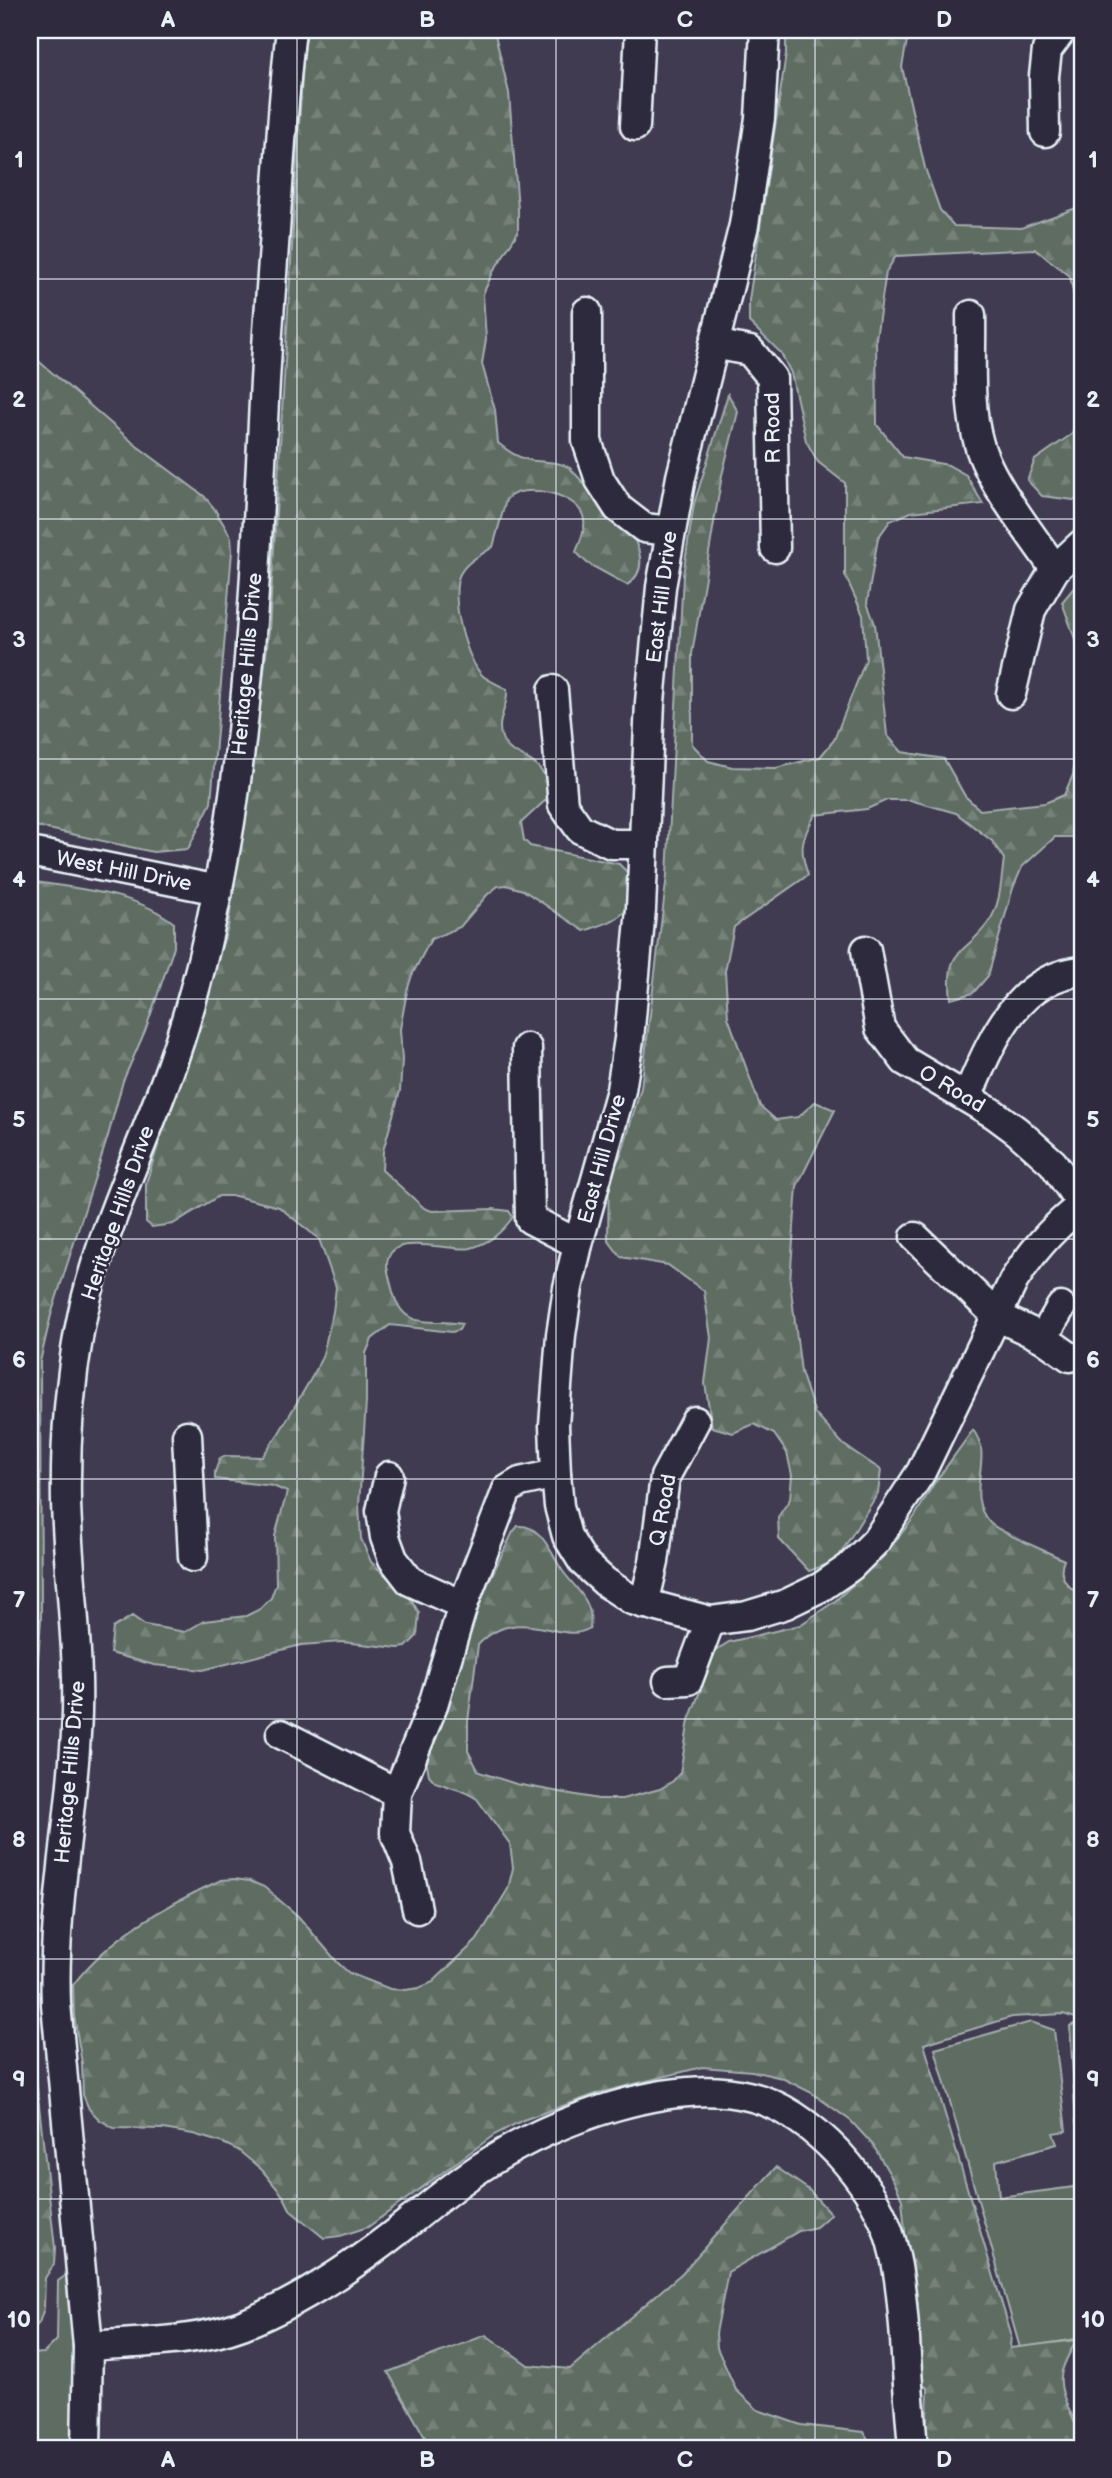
<svg xmlns="http://www.w3.org/2000/svg" width="1112" height="2478" font-family="'Balsamiq Sans',sans-serif">
  <style>
    .grass { fill: #5e6c62; stroke: #a3aead; stroke-width: 2 }
    .forest { fill: url(#forest-firs); stroke: #a3aead; stroke-width: 2 }
    .lines { fill: none; stroke-linecap: round; stroke-linejoin: round }
    .minor-casing { stroke: #e8f1f8; stroke-width: 33 }
    .minor { stroke: #2f2a3d; stroke-width: 28 }
    .grid { fill: none; stroke: #e8f1f8; stroke-width: 2; stroke-opacity: 0.55 }
    .labels { text-anchor: middle; dominant-baseline: central; stroke-width: 5; stroke-linejoin: round; paint-order: stroke }
    .street-label { font-size: 21px; fill: #e8f1f8; stroke: #2f2a3d }
    .neatline { fill: none; stroke: #e8f1f8; stroke-width: 2.5 }
    .grid-label { font-size: 23px; text-anchor: middle; font-weight: bold; fill: #e8f1f8 }
  </style>
  <defs>
    <pattern id="forest-firs" width="22" height="20" patternUnits="userSpaceOnUse" patternTransform="scale(1.75)"><rect width="22" height="20" fill="#5e6c62"/><path d="M5 1l3.5 6h-7zM16 11l3.5 6h-7z" fill="#758179"/></pattern>
  </defs>
  <rect width="100%" height="100%" fill="#413b51"/>
  <filter id="ink" filterUnits="userSpaceOnUse"><feTurbulence type="fractalNoise" baseFrequency=".0143" numOctaves="2"/><feDisplacementMap in="SourceGraphic" scale="14" xChannelSelector="R" yChannelSelector="G"/><feConvolveMatrix kernelMatrix="1 2 1 2 8 2 1 2 1" color-interpolation-filters="sRGB"/></filter>
  <g filter="url(#ink)">
    <g class="grass">
      <polygon points="1081,2021 1082,2022 1082,2138 1076,2123 1070,2026"/>
      <polygon points="1031,2022 1054,2030 1066,2131 1053,2133 1057,2144 996,2161 999,2197 1082,2186 1082,2338 1020,2348 935,2049"/>
      <polygon points="69,2273 75,2357 71,2448 30,2448 30,2354 44,2353 57,2340 58,2281"/>
    </g>
    <g class="forest">
      <path d="M307 30H494L509 93 518 209V232L493 272 483 294 486 339 482 364 495 410 498 443C508 451 516 457 529 460 543 463 557 460 570 468L633 537C642 554 645 573 627 585L587 563 576 552C579 543 586 530 584 520 581 493 520 481 506 500L493 547C481 555 467 561 460 574 449 595 466 661 483 676 489 681 499 685 507 689 509 706 495 721 502 738 511 763 544 749 550 796L521 823 524 840 530 846 619 864 630 875C630 883 632 897 629 905 623 920 597 926 584 931L523 890 506 885 498 886 487 895 460 927 431 939 412 975 407 991 400 1029 402 1060 400 1091 383 1151 382 1170 424 1208 432 1211 493 1209 509 1211 513 1217C501 1233 491 1242 471 1248 450 1253 387 1228 387 1266 388 1274 391 1284 393 1292 404 1332 431 1318 462 1324L459 1330 452 1332 390 1325 372 1339 366 1353V1402L359 1505 361 1539 371 1562 411 1599 419 1613 417 1636 406 1647 398 1648 342 1642 301 1645 203 1670 154 1665 110 1653 113 1628 132 1616 145 1625 185 1632 204 1621 246 1616 260 1609 271 1598 276 1584 275 1536 287 1492 273 1486 215 1479V1472L220 1458 227 1456 262 1457 279 1433 316 1370 323 1354 333 1312 336 1287 319 1239 279 1207 235 1196H219L173 1224 152 1227 146 1222V1183L228 927 255 748 269 630 303 60Z"/>
      <path d="M786 30H909L902 67 925 168 940 210 954 226 1021 228 1082 206V337L1070 276 1035 249 896 256 886 272 876 338 877 425 903 457 948 465 966 475 983 504 911 512 890 521 878 538 867 603 875 624 887 735 902 752 944 759 965 796 980 810 1045 803 1064 795 1073 775 1082 708V837H1055L1022 867 1013 888 988 976 973 993 951 999C945 947 963 957 988 923 1001 905 1001 880 1004 859L992 841 956 813 910 800H887L867 809 815 815C801 839 799 849 808 875L734 927 725 971 728 1017 760 1106 776 1120 798 1117 815 1102 835 1110 797 1186 790 1281 801 1372 815 1414 844 1445 881 1470 878 1493 836 1561 809 1571 779 1539 778 1517 790 1499 792 1475 787 1453 774 1434 754 1424 733 1433 712 1427 705 1383 711 1338 704 1291 668 1265 621 1257 608 1240 609 1176 621 1155 641 1088 667 875 683 575 694 504 728 394 738 412 722 475 692 654V744L708 761 732 767 776 768 820 757 834 740 866 659 863 615 845 575V483L818 462 806 441 791 373 781 353 749 322V300L786 54Z"/>
      <polygon points="30,345 35,358 137,446 204,496 214,508 231,537 232,551 211,803 188,849 153,852 30,825"/>
      <polygon points="1082,367 1082,501 1042,496 1027,480 1035,460 1072,434 1079,412"/>
      <polygon points="1082,578 1082,659 1062,602"/>
      <path d="M30 881C77 889 135 892 174 923V947L145 1031 123 1081 108 1136 51 1315 40 1362 41 1620 34 1712 36 1764 30 1890Z"/>
      <path d="M973 1430C996 1459 962 1492 990 1523 998 1532 1049 1552 1064 1560 1056 1577 1069 1588 1082 1596V2020L1063 2014 1012 2017 924 2044 1011 2334 1010 2348 1076 2340C1072 2350 1062 2364 1061 2376 1058 2401 1082 2423 1082 2448H926L928 2388 922 2385 913 2370 905 2231 902 2200 896 2185 873 2145 851 2121 812 2093 782 2078 752 2071 702 2067 599 2093 523 2120 494 2135 368 2227 340 2236 324 2238 291 2211 284 2197 262 2170 238 2150 223 2143 193 2134 163 2129 114 2128 100 2120 89 2109 83 2095 82 2063 74 2016 73 1985C109 1937 166 1905 221 1880L234 1879 250 1881 264 1887 298 1916 338 1963 349 1973 390 1989 405 1990 419 1988 433 1982 477 1940 508 1889 513 1868 510 1844 477 1799 465 1792 435 1782 429 1775 426 1759 441 1724 453 1687 463 1657 469 1622 513 1532 518 1526C542 1524 551 1554 562 1570 576 1590 594 1600 590 1628 561 1647 520 1601 478 1645L468 1721V1751L479 1772 516 1784 598 1799H622L660 1789 673 1781 680 1773 689 1720 716 1650 729 1642 800 1625 835 1601 884 1556 915 1516 933 1485Z"/>
      <polygon points="30,2025 55,2248 54,2264 45,2278 44,2308 39,2323 30,2332"/>
      <polygon points="776,2167 809,2190 831,2214 816,2227 799,2231 728,2272 716,2333 717,2348 736,2390 758,2410 801,2425 864,2432 871,2445 867,2448 774,2446 756,2448 431,2448 388,2372 486,2335 528,2365 570,2369 682,2273"/>
    </g>
    <g class="lines">
      <defs>
        <g id="minor">
          <path d="M765 30 760 118 744 225 681 477 661 587 650 702 641 909 629 1039 621 1090 578 1244 568 1288 561 1335 554 1425 556 1474 559 1506 567 1536 583 1562 605 1582 632 1600 710 1621 747 1616 786 1604 821 1587 850 1567 876 1541 921 1472 1014 1280C1033 1250 1054 1226 1082 1205"/>
          <polyline points="635,126 640,30"/>
          <polyline points="1045,132 1044,76 1047,50 1062,30"/>
          <polyline points="587,312 587,441 600,480 618,508 644,528 670,531"/>
          <path d="M971 315C972 357 967 403 979 444 990 483 1032 535 1055 569"/>
          <polyline points="714,344 750,351 772,378 775,548"/>
          <polyline points="553,690 563,805 580,829 611,844 644,844"/>
          <polyline points="1011,694 1031,610 1055,569 1082,544"/>
          <polyline points="30,852 218,890"/>
          <polyline points="866,950 880,1028 905,1061 994,1114 1017,1131 1053,1163 1082,1205"/>
          <polyline points="527,1048 530,1219 578,1244"/>
          <path d="M967 1097C990 1045 1015 977 1082 971"/>
          <polyline points="915,1237 997,1316 1043,1338 1070,1357"/>
          <polyline points="1043,1338 1061,1307"/>
          <polyline points="187,1435 193,1557"/>
          <polyline points="389,1476 381,1511 385,1537 393,1559 410,1581 463,1605"/>
          <polyline points="644,1604 654,1562 665,1477 695,1421"/>
          <polyline points="668,1681 688,1680 710,1621"/>
          <polyline points="281,1734 397,1793"/>
          <polyline points="417,1909 407,1862 395,1833 397,1793 432,1708 463,1605 507,1490 520,1482 556,1474"/>
          <path d="M88 2346C139 2342 194 2343 242 2325 302 2302 358 2263 408 2223 435 2201 462 2179 491 2161 555 2120 672 2077 748 2096 783 2104 815 2129 839 2154 859 2176 878 2203 888 2231 900 2266 902 2303 905 2339 907 2376 910 2412 913 2448"/>
          <path d="M86 2448 88 2346 56 2004C52 1906 74 1811 77 1713 79 1642 68 1573 66 1502 65 1446 69 1388 79 1332 96 1239 140 1155 171 1066 199 987 216 905 230 822 252 683 257 542 264 401 267 334 273 267 277 200 281 143 284 86 291 30"/>
        </g>
      </defs>
      <use href="#minor" class="minor-casing"/>
      <use href="#minor" class="minor"/>
    </g>
  </g>
  <path class="grid" d="M297 30V2448M556 30V2448M815 30V2448M30 279H1082M30 519H1082M30 759H1082M30 999H1082M30 1239H1082M30 1479H1082M30 1719H1082M30 1959H1082M30 2199H1082"/>
  <g class="labels">
    <g class="street-label">
      <text transform="translate(773 428) rotate(-91)">R Road</text>
      <text transform="translate(662 597) rotate(-83)">East Hill Drive</text>
      <text transform="translate(247 664) rotate(-85)">Heritage Hills Drive</text>
      <text transform="translate(124 871) rotate(11)">West Hill Drive</text>
      <text transform="translate(952 1089) rotate(31)">O Road</text>
      <text transform="translate(602 1159) rotate(-75)">East Hill Drive</text>
      <text transform="translate(118 1213) rotate(-71)">Heritage Hills Drive</text>
      <text transform="translate(663 1510) rotate(-80)">Q Road</text>
      <text transform="translate(70 1772) rotate(-85)">Heritage Hills Drive</text>
    </g>
  </g>
  <rect width="1112" height="2478" fill="none" stroke="#2f2a3d" stroke-width="77"/>
  <rect x="38" y="38" width="1036" height="2402" class="neatline"/>
  <g class="grid-label">
    <text x="168" y="27">A</text>
    <text x="427" y="27">B</text>
    <text x="685" y="27">C</text>
    <text x="944" y="27">D</text>
    <text x="19" y="167">1</text>
    <text x="1093" y="167">1</text>
    <text x="19" y="407">2</text>
    <text x="1093" y="407">2</text>
    <text x="19" y="647">3</text>
    <text x="1093" y="647">3</text>
    <text x="19" y="887">4</text>
    <text x="1093" y="887">4</text>
    <text x="19" y="1127">5</text>
    <text x="1093" y="1127">5</text>
    <text x="19" y="1367">6</text>
    <text x="1093" y="1367">6</text>
    <text x="19" y="1607">7</text>
    <text x="1093" y="1607">7</text>
    <text x="19" y="1847">8</text>
    <text x="1093" y="1847">8</text>
    <text x="19" y="2087">9</text>
    <text x="1093" y="2087">9</text>
    <text x="19" y="2327">10</text>
    <text x="1093" y="2327">10</text>
    <text x="168" y="2467">A</text>
    <text x="427" y="2467">B</text>
    <text x="685" y="2467">C</text>
    <text x="944" y="2467">D</text>
  </g>
</svg>
